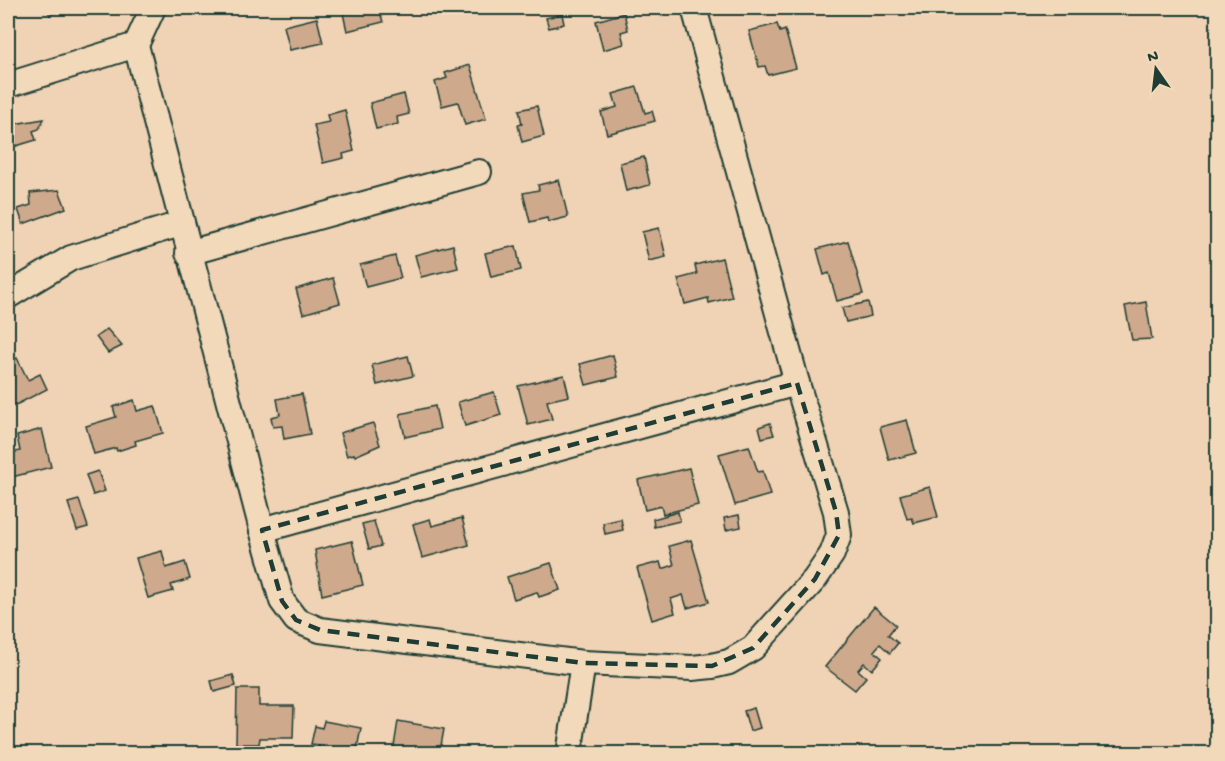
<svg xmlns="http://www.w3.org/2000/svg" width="1225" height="761" font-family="'Gochi Hand',sans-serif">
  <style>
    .building { fill: #cea98c; stroke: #1f3d34; stroke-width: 1.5 }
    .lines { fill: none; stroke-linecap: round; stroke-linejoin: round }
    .minor-casing { stroke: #1f3d34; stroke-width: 28 }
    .minor { stroke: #f2d9ba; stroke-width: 24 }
    .marked { fill: none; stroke: #1f3d34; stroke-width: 4.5; stroke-dasharray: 12 8; stroke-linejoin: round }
  </style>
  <rect width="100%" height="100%" fill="#f0d3b4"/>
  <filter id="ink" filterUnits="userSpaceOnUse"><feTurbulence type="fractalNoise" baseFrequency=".0167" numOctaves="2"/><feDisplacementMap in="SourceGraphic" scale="12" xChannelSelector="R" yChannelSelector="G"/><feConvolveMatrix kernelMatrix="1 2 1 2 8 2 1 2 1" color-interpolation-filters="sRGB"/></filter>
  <g filter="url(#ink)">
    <g class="building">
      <polygon points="46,8 62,8 50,15"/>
      <polygon points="349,8 379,8 383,22 347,31 342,9"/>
      <polygon points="624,13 628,30 621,32 624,44 603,50 596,21"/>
      <polygon points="562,14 564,24 549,28 546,18"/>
      <polygon points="317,18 323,43 290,50 284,26"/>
      <polygon points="777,24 780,32 785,30 796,68 768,75 765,66 759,67 749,31"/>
      <polygon points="470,65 486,119 465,125 458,102 442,106 435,82 447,78 445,73"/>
      <polygon points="637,87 645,113 652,111 655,121 607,134 601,112 617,107 613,94"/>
      <polygon points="404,94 409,114 397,117 398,124 376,129 370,103"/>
      <polygon points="537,106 544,136 522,142 518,125 522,124 519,110"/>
      <polygon points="345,110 354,151 343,154 344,158 323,163 314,125 329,122 327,115"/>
      <polygon points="44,119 39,129 33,131 36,140 16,146 11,138 8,139 8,125"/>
      <polygon points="644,157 650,185 626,191 620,163"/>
      <polygon points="559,180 568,217 548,222 547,218 530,222 523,193 539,190 538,185"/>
      <polygon points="59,190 66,208 23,224 18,209 31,205 30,193"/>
      <polygon points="659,228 666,257 649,261 642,232"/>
      <polygon points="848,241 863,294 837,301 829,273 824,275 817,249"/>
      <polygon points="453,245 458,268 421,277 415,255"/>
      <polygon points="516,246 521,270 491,277 485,253"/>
      <polygon points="395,256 401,278 366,287 360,265"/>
      <polygon points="722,258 732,297 709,303 708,298 685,304 678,279 697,274 695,265"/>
      <polygon points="333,278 340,303 303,314 296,289"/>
      <polygon points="868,302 871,316 846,322 842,308"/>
      <polygon points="1146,302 1152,339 1132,340 1125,306"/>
      <polygon points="107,329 122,346 108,353 96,337"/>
      <polygon points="613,355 618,377 586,385 580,364"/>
      <polygon points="408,356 413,376 377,385 372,365"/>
      <polygon points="17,358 28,380 40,374 47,389 8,409 8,363"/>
      <polygon points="564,375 569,396 547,401 552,419 528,425 518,386"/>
      <polygon points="494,392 501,415 465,426 458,402"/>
      <polygon points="302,394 310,434 284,439 282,426 273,427 271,417 280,415 277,399"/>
      <polygon points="134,400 137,411 155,406 163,433 135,441 136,445 117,451 116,448 94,454 86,426 116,417 113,407"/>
      <polygon points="435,406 440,429 405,437 400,414"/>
      <polygon points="907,420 916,453 889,460 880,427"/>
      <polygon points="373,423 380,445 355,456 354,454 347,456 340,433"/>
      <polygon points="770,423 774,435 762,438 759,427"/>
      <polygon points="42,429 51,467 8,478 8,454 20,451 17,436"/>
      <polygon points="749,446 758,472 763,471 770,495 735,505 719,454"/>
      <polygon points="689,468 698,505 663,514 661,506 645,510 638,480"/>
      <polygon points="98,471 105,491 93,495 86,475"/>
      <polygon points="930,487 938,517 914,523 912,518 907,519 900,495"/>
      <polygon points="79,500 88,527 77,530 68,503"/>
      <polygon points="678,512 680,521 654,527 653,519"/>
      <polygon points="739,515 741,527 726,530 724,518"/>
      <polygon points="462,518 469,545 422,558 413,524 430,519 432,526"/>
      <polygon points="621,519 623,530 605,534 603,523"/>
      <polygon points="374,521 381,546 369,549 362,524"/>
      <polygon points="691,540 709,602 687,608 683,595 671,599 675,613 652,620 637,568 660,562 662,569 674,565 669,546"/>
      <polygon points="352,541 363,585 322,595 315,550"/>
      <polygon points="162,551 166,568 185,562 190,579 171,585 173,591 148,598 136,558"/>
      <polygon points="551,563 560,590 539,597 537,592 514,599 507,577"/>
      <polygon points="874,607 896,625 888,635 898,643 890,653 880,644 874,651 882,658 872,670 864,663 858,670 866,677 855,690 825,667"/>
      <polygon points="233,675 236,686 214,692 211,681"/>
      <polygon points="237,689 259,689 259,706 294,706 293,738 260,738 259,744 236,744"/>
      <polygon points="754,708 760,728 750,731 744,711"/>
      <polygon points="324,721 361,728 356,754 318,751 319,745 311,744 315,726 322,728"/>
      <polygon points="398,721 444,729 440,751 419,748 418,754 393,753"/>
    </g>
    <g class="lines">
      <defs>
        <g id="minor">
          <polyline points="153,8 136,45 262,530 282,601 296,620 320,630 583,663 692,668 712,666 729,662 753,648 815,579 832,554 839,535 836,512 797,383 694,8"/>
          <polyline points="8,85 136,45"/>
          <polyline points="188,253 479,172"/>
          <polyline points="8,296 71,258 180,224"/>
          <polyline points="262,530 797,383"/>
          <polyline points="569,754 583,663"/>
        </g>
      </defs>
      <use href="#minor" class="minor-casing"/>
      <use href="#minor" class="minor"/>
    </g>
  </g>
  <path class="marked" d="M797 383 836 512 839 535 815 579 753 648 712 666 583 663 320 630 296 620 282 601 262 530Z"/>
  <rect width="1225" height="761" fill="none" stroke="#f2d9ba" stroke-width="30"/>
  <rect x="15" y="15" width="1195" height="731" fill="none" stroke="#1f3d34" stroke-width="2" filter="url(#ink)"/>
  <g transform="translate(1156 69) rotate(346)" stroke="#f2d9ba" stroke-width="4.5" paint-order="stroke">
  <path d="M0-4.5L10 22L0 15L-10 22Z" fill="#1f3d34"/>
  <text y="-9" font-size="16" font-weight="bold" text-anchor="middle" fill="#1f3d34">N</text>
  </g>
</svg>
